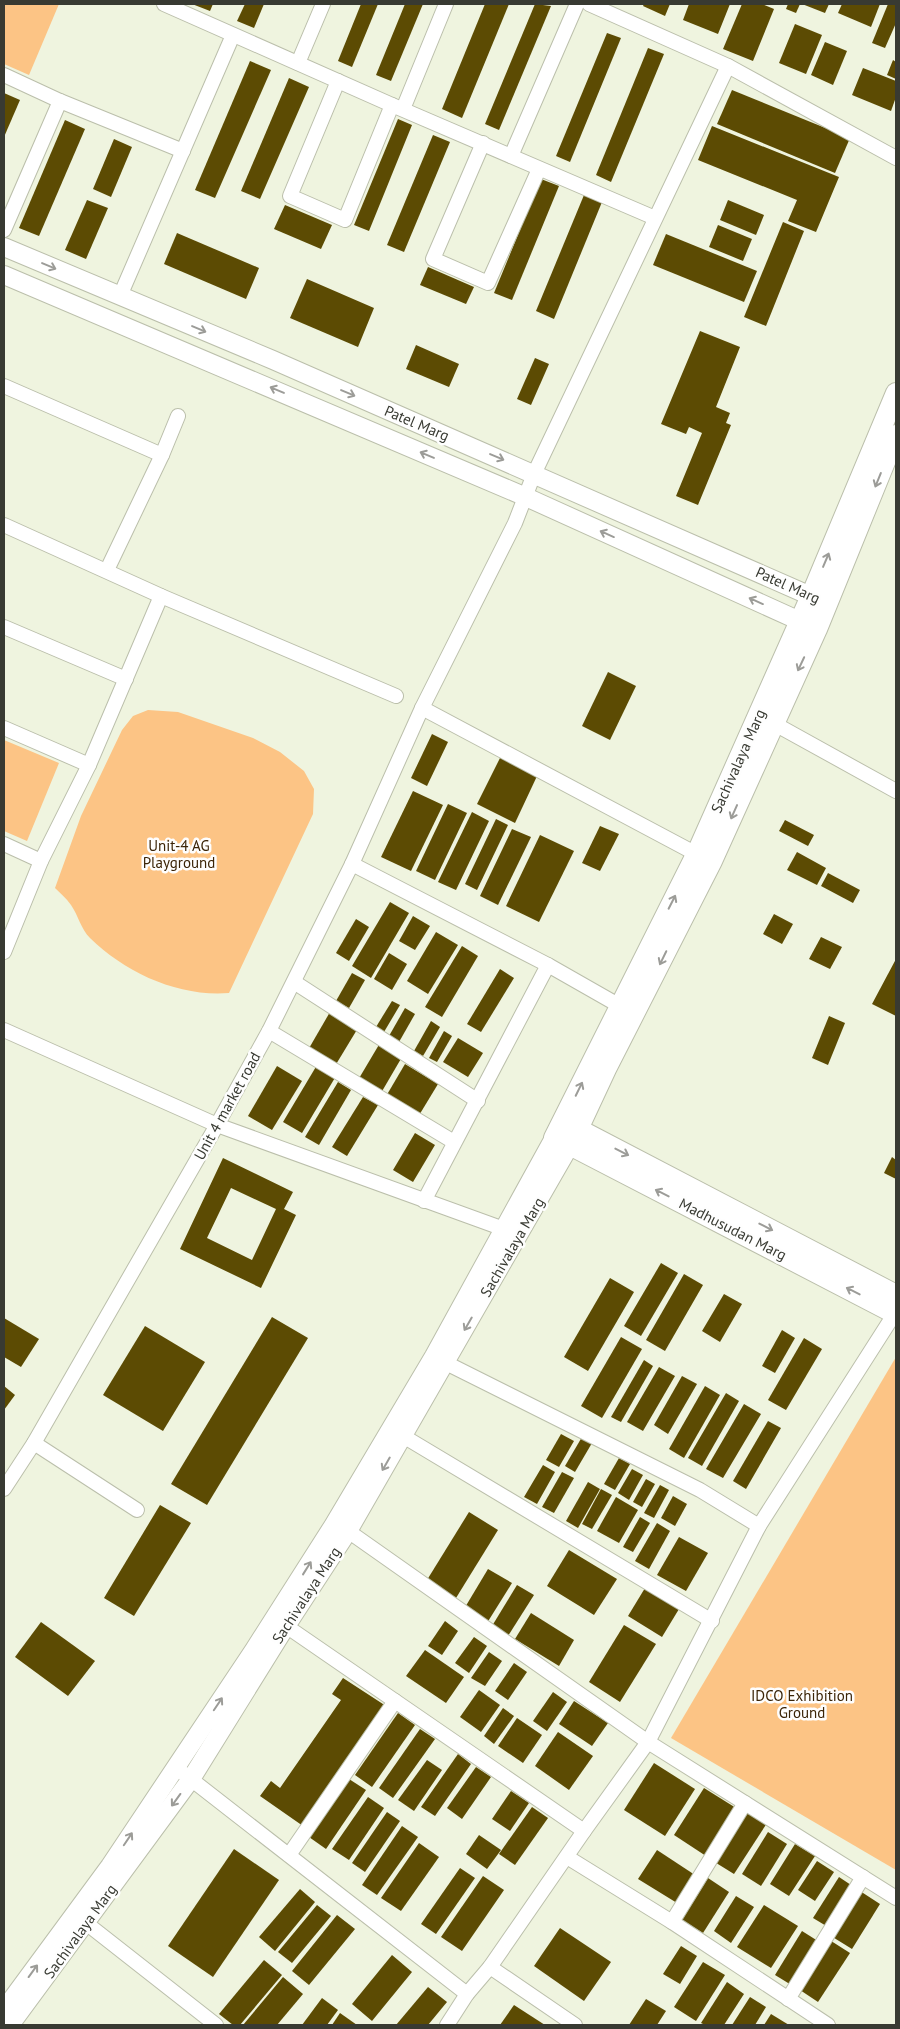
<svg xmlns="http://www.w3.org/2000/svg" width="900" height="2029" font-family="'PT Sans',sans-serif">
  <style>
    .green { fill: #fcc485 }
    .building { fill: #5c4b03; fill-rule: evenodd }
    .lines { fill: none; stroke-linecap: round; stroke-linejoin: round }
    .minor-casing { stroke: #bbbfab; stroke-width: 16 }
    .tertiary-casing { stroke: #bbbfab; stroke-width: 20 }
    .secondary-casing { stroke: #bbbfab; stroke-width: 22 }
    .minor { stroke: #fff; stroke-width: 14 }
    .tertiary { stroke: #fff; stroke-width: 18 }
    .secondary { stroke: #fff; stroke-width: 20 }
    .oneway { stroke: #9c9c98 }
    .labels { text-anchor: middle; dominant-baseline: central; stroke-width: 5; stroke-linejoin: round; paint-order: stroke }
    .street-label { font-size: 15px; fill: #383a32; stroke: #fefefe }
    .park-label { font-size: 15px; fill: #3b2407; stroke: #fefefe }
  </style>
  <rect width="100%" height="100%" fill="#eff4df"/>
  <g class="green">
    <polygon points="4,4 59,4 29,75 4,64"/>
    <path d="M148 710 178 712 253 738 280 752 304 771 314 789 313 814 229 993C178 997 126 973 90 938 81 929 78 915 71 905 66 898 60 893 55 888L81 816 122 730 133 716Z"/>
    <polygon points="4,740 59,763 27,841 4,831"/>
    <polygon points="896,1357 896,1870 671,1738"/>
  </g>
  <g class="building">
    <polygon points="192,4 213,4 210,11"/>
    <polygon points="245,4 264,4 254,28 237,21"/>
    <polygon points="361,4 378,4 352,67 338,61"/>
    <polygon points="405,4 423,4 391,81 376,75"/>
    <polygon points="485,4 509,4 462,118 442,109"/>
    <polygon points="535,4 551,6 499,130 485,124"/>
    <polygon points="644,4 670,4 665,16 643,6"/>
    <polygon points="689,4 730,4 718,34 683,20"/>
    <polygon points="742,4 762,4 774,9 753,61 723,49"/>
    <polygon points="788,4 800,4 796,13 786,9"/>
    <polygon points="802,4 829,4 825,13"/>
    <polygon points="842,4 880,4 871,27 838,13"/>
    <polygon points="888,4 896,4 896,23 885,48 872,43"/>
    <polygon points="795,24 822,35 806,74 779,63"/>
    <polygon points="607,33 621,38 570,162 556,156"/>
    <polygon points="825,42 847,51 833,85 811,75"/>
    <polygon points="648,48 664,54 611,182 596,175"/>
    <polygon points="893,60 896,62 896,79 887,75"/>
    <polygon points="250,61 271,70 215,198 195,190"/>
    <polygon points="863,68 896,81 896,97 891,111 852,95"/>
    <polygon points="289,78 309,87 260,199 241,191"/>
    <polygon points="732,90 850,138 835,173 717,124"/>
    <polygon points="4,93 20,100 4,137"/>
    <polygon points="398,119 412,125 369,231 354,225"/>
    <polygon points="65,120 85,129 39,236 19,228"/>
    <polygon points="712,126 839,177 816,232 788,221 797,200 698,160"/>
    <polygon points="433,135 450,142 404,252 387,245"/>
    <polygon points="114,139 132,147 111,197 93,189"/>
    <polygon points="541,179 559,186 512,300 494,293"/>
    <polygon points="584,195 602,202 554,319 536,311"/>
    <polygon points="87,200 108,208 86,259 65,250"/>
    <polygon points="728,200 764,215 756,235 720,220"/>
    <polygon points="285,205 332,225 321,249 274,229"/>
    <polygon points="783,222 804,231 766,326 744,317"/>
    <polygon points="718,225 752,239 743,261 709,247"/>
    <polygon points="177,233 259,268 246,299 164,264"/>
    <polygon points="666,234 757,271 744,302 653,265"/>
    <polygon points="428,267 474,287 466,304 420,285"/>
    <polygon points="307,279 374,308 358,347 290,318"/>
    <polygon points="700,331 740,347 716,407 730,413 726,423 731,425 698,505 676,496 702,433 689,427 686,434 661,424"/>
    <polygon points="416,345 459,364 449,387 406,369"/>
    <polygon points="535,358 549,364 531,405 517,399"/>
    <polygon points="608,672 636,686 610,740 582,726"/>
    <polygon points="432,734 448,742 427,786 411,778"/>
    <polygon points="501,756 538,774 515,823 477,804"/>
    <polygon points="413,791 443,805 411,871 381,857"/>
    <polygon points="448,804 467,813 435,880 416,871"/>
    <polygon points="472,812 489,821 456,890 438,882"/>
    <polygon points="496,819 508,825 477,890 465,884"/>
    <polygon points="785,820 814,835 808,846 779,831"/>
    <polygon points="600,826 619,834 600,871 582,863"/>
    <polygon points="512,829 531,837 498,905 480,896"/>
    <polygon points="540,835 574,851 539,922 506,906"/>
    <polygon points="797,852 826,868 817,885 787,870"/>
    <polygon points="828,873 860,890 853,903 821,886"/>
    <polygon points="390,902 409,913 371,978 352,966"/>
    <polygon points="774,914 793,924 782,944 763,934"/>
    <polygon points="413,916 430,926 415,950 399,941"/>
    <polygon points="356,919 369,927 349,961 336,953"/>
    <polygon points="436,932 458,945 428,994 407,981"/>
    <polygon points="821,937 842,947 830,969 809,959"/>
    <polygon points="462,946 478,956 442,1017 425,1007"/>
    <polygon points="389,953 407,964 392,990 374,979"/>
    <polygon points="896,959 896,1016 872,1004"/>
    <polygon points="500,969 514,978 481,1032 467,1024"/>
    <polygon points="352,973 365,980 349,1008 336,1001"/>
    <polygon points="392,1001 400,1005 384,1032 376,1027"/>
    <polygon points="405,1008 415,1014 399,1042 389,1036"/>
    <polygon points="330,1012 358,1028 335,1066 308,1050"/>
    <polygon points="829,1016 845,1023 828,1065 812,1058"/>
    <polygon points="431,1021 440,1027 423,1056 414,1051"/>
    <polygon points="444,1031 452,1036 437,1062 429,1058"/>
    <polygon points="458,1038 483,1053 468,1077 443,1062"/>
    <polygon points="380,1043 402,1057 381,1093 358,1080"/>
    <polygon points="405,1064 438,1084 418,1117 385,1098"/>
    <polygon points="317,1065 336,1076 302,1133 283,1122"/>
    <polygon points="277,1066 302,1081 272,1130 248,1116"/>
    <polygon points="338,1082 351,1090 319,1145 305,1137"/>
    <polygon points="363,1097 378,1105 347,1156 332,1147"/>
    <polygon points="415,1133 435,1145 413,1182 393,1170"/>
    <polygon points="892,1157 896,1160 896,1179 884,1173"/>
    <path d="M223 1158 293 1192 284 1209 296 1215 261 1288 180 1249ZM231 1188 276 1209 252 1260 207 1238Z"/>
    <polygon points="661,1263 678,1273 641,1336 624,1326"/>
    <polygon points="684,1274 703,1285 665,1351 646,1340"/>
    <polygon points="610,1278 634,1292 588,1371 564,1357"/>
    <polygon points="724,1294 742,1304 720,1342 702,1331"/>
    <polygon points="272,1317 308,1338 207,1505 171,1484"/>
    <polygon points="4,1318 39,1339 21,1367 4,1357"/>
    <polygon points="145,1326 205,1362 163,1431 103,1395"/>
    <polygon points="782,1330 795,1338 775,1373 762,1366"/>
    <polygon points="621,1337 642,1349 602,1418 581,1406"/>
    <polygon points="804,1338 822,1349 786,1410 768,1400"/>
    <polygon points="644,1360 653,1366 621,1422 611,1417"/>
    <polygon points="659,1367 675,1376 643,1431 627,1422"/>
    <polygon points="682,1376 697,1384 668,1434 654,1425"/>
    <polygon points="4,1386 15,1395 4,1410"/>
    <polygon points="705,1386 720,1395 684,1458 669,1449"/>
    <polygon points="726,1393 739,1401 702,1466 688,1458"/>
    <polygon points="744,1404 761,1414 723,1478 706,1469"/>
    <polygon points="768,1421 781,1428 746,1489 733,1481"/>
    <polygon points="561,1434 574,1441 559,1467 546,1460"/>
    <polygon points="582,1437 592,1443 575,1472 565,1466"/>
    <polygon points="619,1458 630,1464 615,1490 604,1484"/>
    <polygon points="543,1465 555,1472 537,1504 524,1497"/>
    <polygon points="632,1469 643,1475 629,1500 618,1493"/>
    <polygon points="562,1472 574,1478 554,1513 542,1507"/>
    <polygon points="646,1479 655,1484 642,1507 633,1502"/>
    <polygon points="588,1482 600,1489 578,1528 566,1521"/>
    <polygon points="660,1485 669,1490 654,1518 644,1513"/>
    <polygon points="601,1489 612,1495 592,1529 582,1524"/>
    <polygon points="673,1496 687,1504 675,1526 661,1518"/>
    <polygon points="616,1497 638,1510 619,1543 597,1531"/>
    <polygon points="160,1505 191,1523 134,1616 104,1598"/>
    <polygon points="469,1512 498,1530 456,1598 427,1580"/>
    <polygon points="640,1517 650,1523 633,1552 623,1547"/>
    <polygon points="657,1523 670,1531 649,1569 635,1561"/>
    <polygon points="679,1537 708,1553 686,1591 657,1575"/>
    <polygon points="569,1550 617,1579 594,1615 547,1586"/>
    <polygon points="488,1569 512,1583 487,1623 464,1609"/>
    <polygon points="517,1585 534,1595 508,1636 492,1626"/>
    <polygon points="645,1588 679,1609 662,1637 628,1616"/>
    <polygon points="531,1613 574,1640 559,1666 515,1639"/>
    <polygon points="445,1621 458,1631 442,1655 428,1646"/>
    <polygon points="41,1622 95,1661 68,1696 15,1657"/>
    <polygon points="624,1625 656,1644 620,1702 589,1682"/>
    <polygon points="474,1637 487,1646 469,1673 455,1663"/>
    <polygon points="425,1650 464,1677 446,1703 406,1676"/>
    <polygon points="489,1652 502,1661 485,1686 471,1678"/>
    <polygon points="514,1663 527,1672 508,1700 495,1691"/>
    <polygon points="343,1678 386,1706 303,1826 260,1796 271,1781 280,1788 341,1700 332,1694"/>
    <polygon points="479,1690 500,1705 481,1732 460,1717"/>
    <polygon points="553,1692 567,1702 547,1731 533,1721"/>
    <polygon points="574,1701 608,1723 592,1746 559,1724"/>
    <polygon points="503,1708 514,1716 494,1744 484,1736"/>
    <polygon points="398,1713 415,1725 372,1787 355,1775"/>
    <polygon points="517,1718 542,1735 523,1763 498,1746"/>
    <polygon points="420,1729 435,1739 393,1798 379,1788"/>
    <polygon points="558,1732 593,1756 569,1790 535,1766"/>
    <polygon points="458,1754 471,1764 435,1816 421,1807"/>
    <polygon points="427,1760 442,1770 414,1811 398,1800"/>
    <polygon points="654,1763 695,1789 665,1836 624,1810"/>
    <polygon points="476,1767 491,1777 462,1819 447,1808"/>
    <polygon points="349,1779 366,1790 326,1849 309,1837"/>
    <polygon points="704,1788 736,1808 706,1856 674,1835"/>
    <polygon points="511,1791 529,1803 510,1831 492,1819"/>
    <polygon points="368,1797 384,1808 349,1860 332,1849"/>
    <polygon points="532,1807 548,1818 515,1865 499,1854"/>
    <polygon points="746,1810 767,1823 734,1874 713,1861"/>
    <polygon points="387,1812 400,1821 365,1872 352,1863"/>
    <polygon points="402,1826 418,1837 377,1895 362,1885"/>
    <polygon points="768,1832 787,1844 761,1886 742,1874"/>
    <polygon points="479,1835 501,1850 487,1869 466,1854"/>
    <polygon points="419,1843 439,1857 401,1911 381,1898"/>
    <polygon points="795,1844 815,1856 789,1896 770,1884"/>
    <polygon points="234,1849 279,1880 213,1977 168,1946"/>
    <polygon points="657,1850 695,1875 677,1903 638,1879"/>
    <polygon points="817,1861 834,1872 815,1901 798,1890"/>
    <polygon points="460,1868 475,1878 436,1934 421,1924"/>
    <polygon points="483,1876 504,1890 462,1951 441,1937"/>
    <polygon points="839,1877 854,1887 828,1927 813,1918"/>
    <polygon points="708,1878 729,1892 703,1933 682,1920"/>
    <polygon points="300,1889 315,1902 275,1951 259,1937"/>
    <polygon points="860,1891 880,1904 852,1949 831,1936"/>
    <polygon points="736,1896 754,1907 731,1943 714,1931"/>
    <polygon points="317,1905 331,1916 292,1963 278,1952"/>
    <polygon points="764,1905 798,1926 771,1968 737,1947"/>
    <polygon points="337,1915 355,1929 309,1985 292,1971"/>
    <polygon points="560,1928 611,1962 584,2001 534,1966"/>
    <polygon points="802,1931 821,1943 793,1986 775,1975"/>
    <polygon points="828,1939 850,1953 818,2002 797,1988"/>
    <polygon points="681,1946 697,1956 680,1984 663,1974"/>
    <polygon points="392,1955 412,1972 372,2021 352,2004"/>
    <polygon points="264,1960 282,1975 240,2025 233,2025 219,2014"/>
    <polygon points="703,1962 725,1975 696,2021 674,2007"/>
    <polygon points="283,1977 303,1994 277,2025 243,2025"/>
    <polygon points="727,1982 744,1994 724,2025 705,2025 701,2023"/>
    <polygon points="428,1987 447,2002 428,2025 396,2025"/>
    <polygon points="750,1997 766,2007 755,2025 732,2025"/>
    <polygon points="322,1998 338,2010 327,2025 302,2025"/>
    <polygon points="646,1999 666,2011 657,2025 629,2025"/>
    <polygon points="514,2005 545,2025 500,2025"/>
    <polygon points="340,2013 357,2025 332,2025"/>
    <polygon points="771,2014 789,2025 764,2025"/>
  </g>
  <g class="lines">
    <defs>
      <g id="minor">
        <polyline points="164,4 392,105 655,218"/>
        <polyline points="589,4 728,66 896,158"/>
        <polyline points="298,63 323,4"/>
        <polyline points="4,75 60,101 183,151"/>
        <polyline points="338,81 290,196 345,220 392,105"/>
        <polyline points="403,109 446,4"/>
        <polyline points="483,143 433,259 488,283 539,169"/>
        <polyline points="511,156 577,4"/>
        <polyline points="4,230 60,101"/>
        <polyline points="120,296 233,35"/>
        <polyline points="4,386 162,455"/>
        <polyline points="4,525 161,596 396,696"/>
        <polyline points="107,570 162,455 178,416"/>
        <polyline points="4,627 126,679"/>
        <polyline points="422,708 704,858"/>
        <polyline points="773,723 896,791"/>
        <polyline points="4,728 89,765"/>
        <polyline points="4,844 41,861"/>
        <polyline points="352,864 548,965 627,1010"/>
        <polyline points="4,952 41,861 89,765 161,596"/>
        <polyline points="294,982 478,1101"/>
        <polyline points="4,1030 217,1125 504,1229"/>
        <polyline points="269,1031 454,1142"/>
        <polyline points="424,1201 548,965"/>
        <polyline points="436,1358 700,1490 759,1526"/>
        <polyline points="403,1436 712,1621"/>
        <polyline points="34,1443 137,1510"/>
        <polyline points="4,1489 34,1443 217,1125 269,1031 352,864 422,708 515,523 534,474 728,66"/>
        <polyline points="348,1531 648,1742 896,1898"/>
        <polyline points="286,1626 584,1831"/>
        <polyline points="183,1773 467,1994"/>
        <polyline points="289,1855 395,1701"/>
        <polyline points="567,1857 672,1922 828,2025"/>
        <polyline points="672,1922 745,1803"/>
        <polyline points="86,1923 216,2025"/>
        <polyline points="490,1967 575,2025"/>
        <polyline points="788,1999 863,1877"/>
        <polyline points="447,2025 467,1994 490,1967 584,1831 648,1742 759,1526 895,1313"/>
      </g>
      <g id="tertiary">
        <polyline points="4,247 273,360 822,601"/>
        <polyline points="4,275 526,497 813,627"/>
        <polyline points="4,2010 110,1866 254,1650 333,1526 434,1356 554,1138"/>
        <polyline points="10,2025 191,1779 286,1626 348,1531 570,1145"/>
      </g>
      <g id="secondary">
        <polyline points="896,435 817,629 712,861 606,1069 578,1129 896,1295"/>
        <polyline points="563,1122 578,1129 570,1145 554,1138 696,855 811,596 896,393"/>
        <polyline points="570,1145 896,1314"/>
      </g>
    </defs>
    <use href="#minor" class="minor-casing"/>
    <use href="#tertiary" class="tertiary-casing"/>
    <use href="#secondary" class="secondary-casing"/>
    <use href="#minor" class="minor"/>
    <use href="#tertiary" class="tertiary"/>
    <use href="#secondary" class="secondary"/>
  </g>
  <defs><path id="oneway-shaft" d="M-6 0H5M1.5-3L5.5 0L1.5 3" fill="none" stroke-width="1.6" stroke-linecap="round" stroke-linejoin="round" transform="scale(1.25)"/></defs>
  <g class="oneway">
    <use href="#oneway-shaft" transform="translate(49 266) rotate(23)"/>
    <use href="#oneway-shaft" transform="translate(199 329) rotate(23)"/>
    <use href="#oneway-shaft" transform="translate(277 390) rotate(-157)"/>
    <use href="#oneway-shaft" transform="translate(348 393) rotate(23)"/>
    <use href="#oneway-shaft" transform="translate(427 455) rotate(-157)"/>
    <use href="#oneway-shaft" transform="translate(497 457) rotate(23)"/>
    <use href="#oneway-shaft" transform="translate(878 480) rotate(112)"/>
    <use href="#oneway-shaft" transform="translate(607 534) rotate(-156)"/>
    <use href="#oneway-shaft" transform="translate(826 560) rotate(-67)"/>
    <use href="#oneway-shaft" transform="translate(756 601) rotate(-156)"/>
    <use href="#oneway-shaft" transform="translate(801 664) rotate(115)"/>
    <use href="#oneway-shaft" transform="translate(734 812) rotate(114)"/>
    <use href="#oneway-shaft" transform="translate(672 902) rotate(-63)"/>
    <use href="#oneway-shaft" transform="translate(663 958) rotate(116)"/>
    <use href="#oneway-shaft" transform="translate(579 1089) rotate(-64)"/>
    <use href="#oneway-shaft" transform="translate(622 1152) rotate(27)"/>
    <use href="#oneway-shaft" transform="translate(662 1193) rotate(-153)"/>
    <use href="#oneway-shaft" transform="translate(766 1227) rotate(27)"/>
    <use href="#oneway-shaft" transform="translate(853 1291) rotate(-153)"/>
    <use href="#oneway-shaft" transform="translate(468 1324) rotate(120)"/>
    <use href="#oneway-shaft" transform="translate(386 1464) rotate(120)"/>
    <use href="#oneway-shaft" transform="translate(307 1568) rotate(-58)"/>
    <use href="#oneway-shaft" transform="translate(218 1704) rotate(-56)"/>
    <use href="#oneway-shaft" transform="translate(176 1800) rotate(126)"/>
    <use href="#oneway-shaft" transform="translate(128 1839) rotate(-56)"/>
    <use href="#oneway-shaft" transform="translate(33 1971) rotate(-54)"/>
  </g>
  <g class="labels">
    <g class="street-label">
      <text transform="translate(417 423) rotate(23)">Patel Marg</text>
      <text transform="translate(788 585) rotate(24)">Patel Marg</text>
      <text transform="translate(738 761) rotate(-66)">Sachivalaya Marg</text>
      <text transform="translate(227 1106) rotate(-61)">Unit 4 market road</text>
      <text transform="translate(733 1229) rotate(27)">Madhusudan Marg</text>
      <text transform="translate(512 1247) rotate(-60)">Sachivalaya Marg</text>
      <text transform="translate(306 1595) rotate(-57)">Sachivalaya Marg</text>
      <text transform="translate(80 1931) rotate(-54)">Sachivalaya Marg</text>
    </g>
    <g class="park-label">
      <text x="179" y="845">Unit-4 AG<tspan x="179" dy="17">Playground</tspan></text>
      <text x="802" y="1695">IDCO Exhibition<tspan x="802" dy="17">Ground</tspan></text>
    </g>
  </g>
  <rect width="900" height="2029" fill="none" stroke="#383a32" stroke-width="10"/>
</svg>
